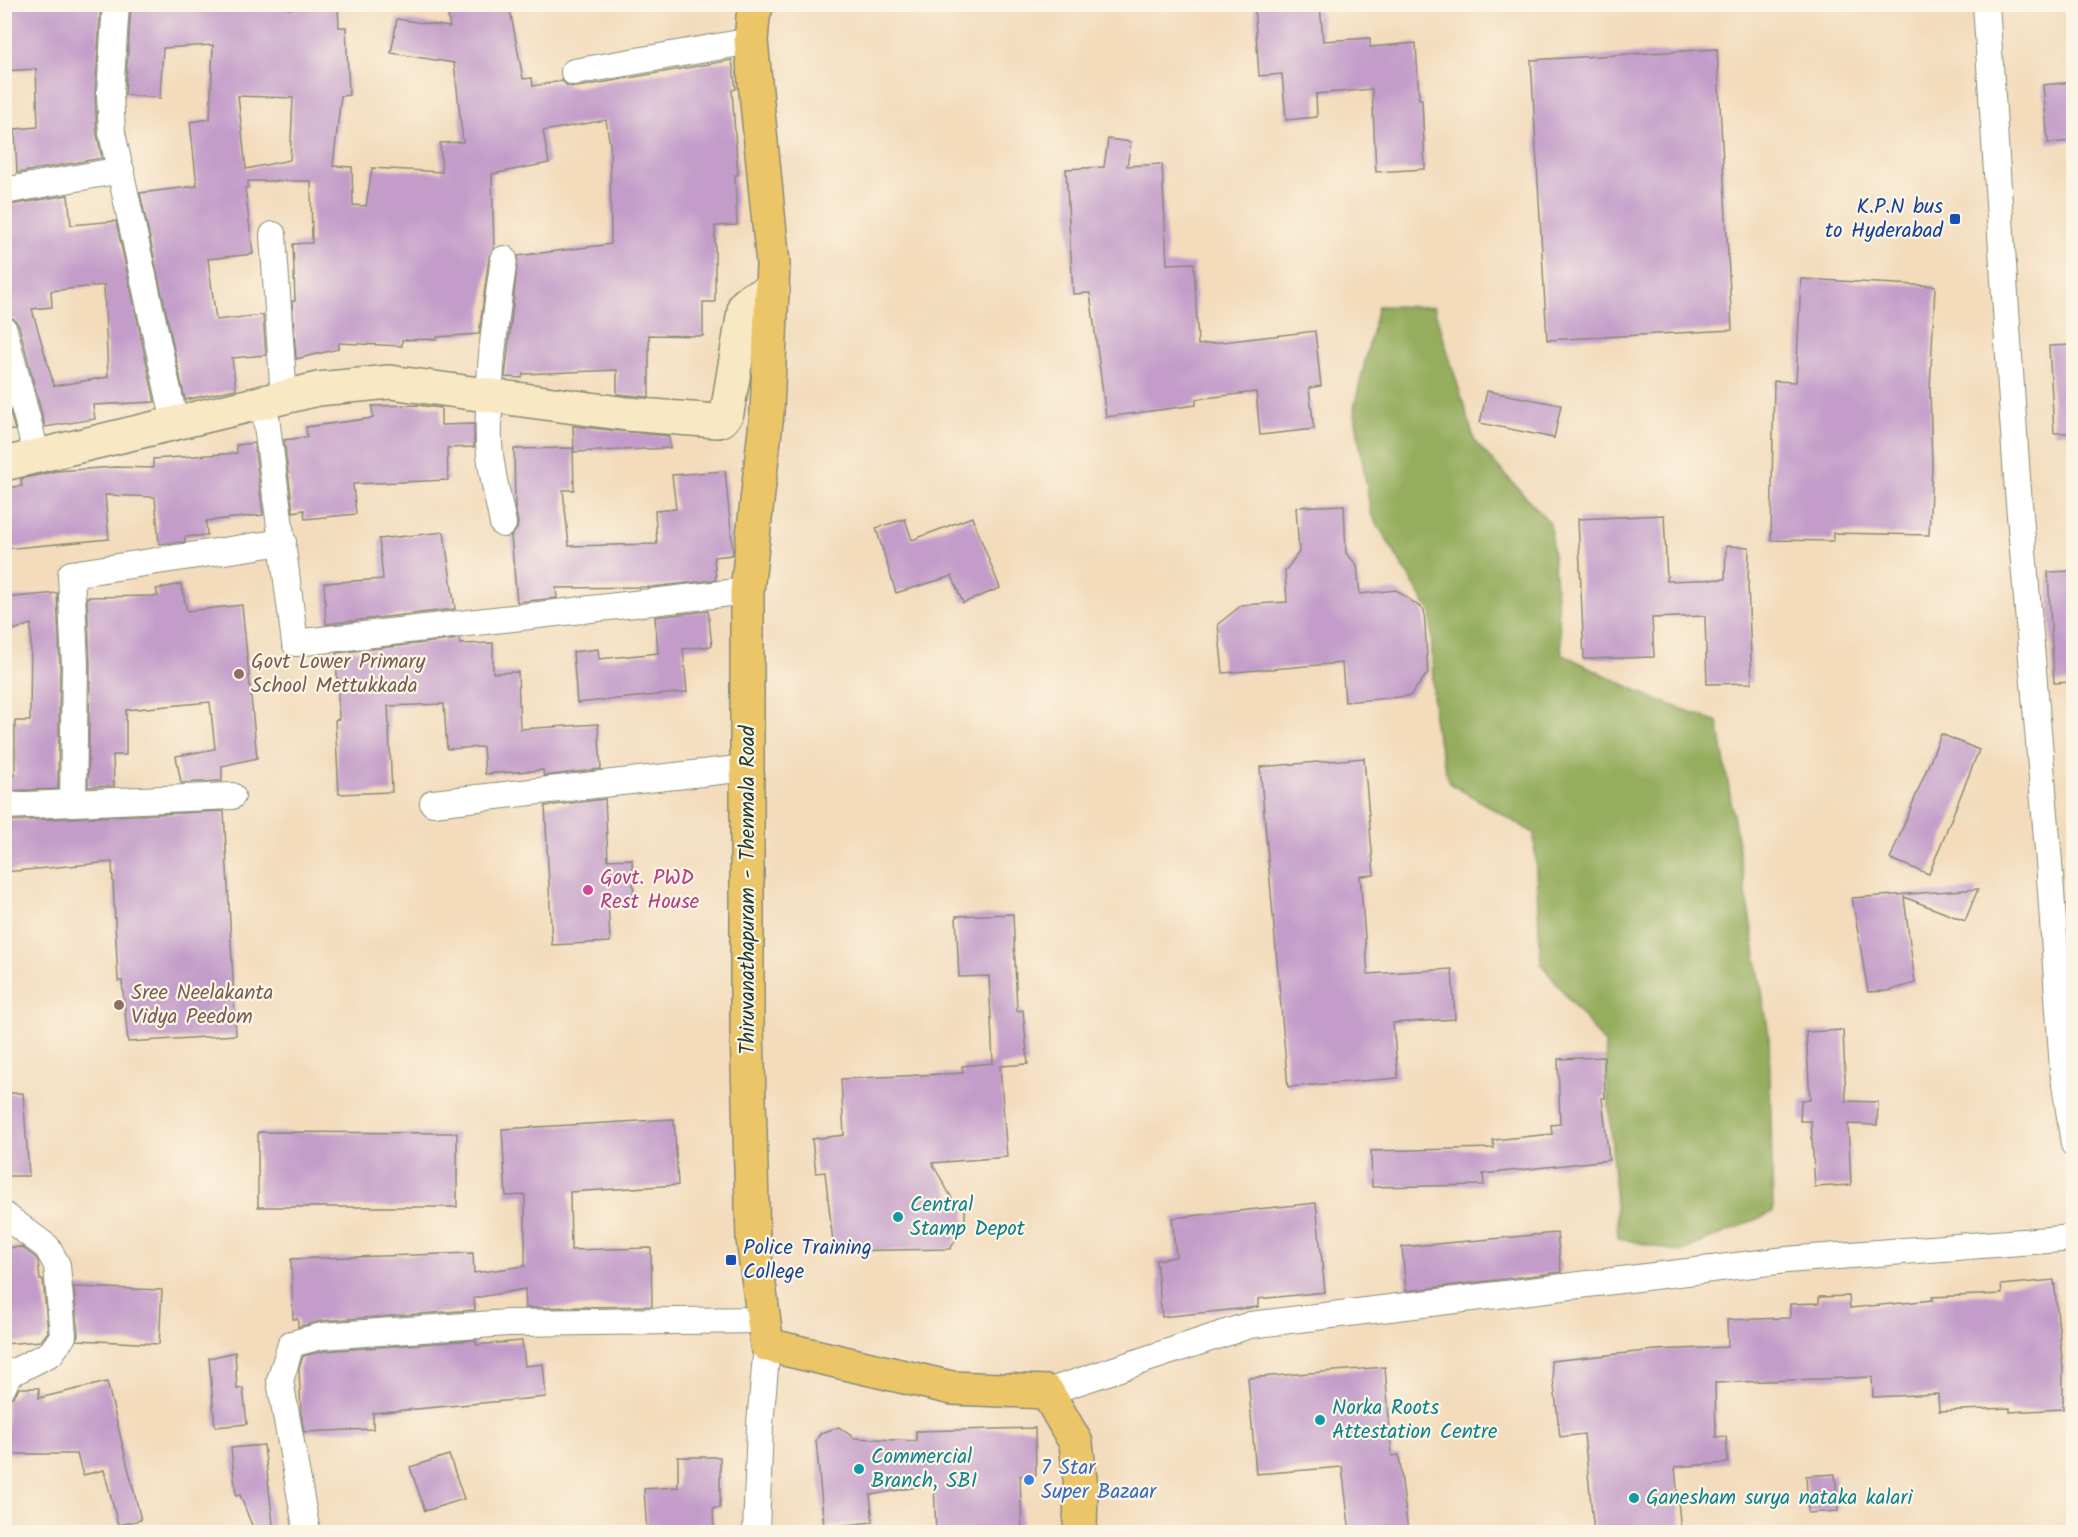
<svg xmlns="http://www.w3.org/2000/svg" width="2078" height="1537" font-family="Kalam,sans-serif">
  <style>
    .forest { fill: #96ad5f; stroke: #5a754a; stroke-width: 1.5 }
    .building { fill: #c39cc9; fill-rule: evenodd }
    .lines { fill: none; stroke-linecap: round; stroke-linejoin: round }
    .street-casing { stroke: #898c78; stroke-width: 28 }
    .secondary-casing { stroke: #898c78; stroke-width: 36 }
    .primary-casing { stroke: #898c78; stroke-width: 36 }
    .street { stroke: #fff; stroke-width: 26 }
    .secondary { stroke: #f8e8c3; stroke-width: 33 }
    .primary { stroke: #edc569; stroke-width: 33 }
    .transit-dot { fill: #1a4fb4; stroke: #fcf5e5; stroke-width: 2 }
    .education-dot { fill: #8d6e63; stroke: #fcf5e5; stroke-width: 2 }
    .hotel-dot { fill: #d1479c; stroke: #fcf5e5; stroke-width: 2 }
    .culture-dot { fill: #0f9aa8; stroke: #fcf5e5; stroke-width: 2 }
    .shop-dot { fill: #3f7fe0; stroke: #fcf5e5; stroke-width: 2 }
    .labels { text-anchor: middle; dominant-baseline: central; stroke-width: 4.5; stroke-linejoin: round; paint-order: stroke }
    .transit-label { font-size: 21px; fill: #164399; stroke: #fcf5e5; text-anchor: end }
    .education-label { font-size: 21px; fill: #785e54; stroke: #fcf5e5; text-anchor: start }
    .hotel-label { font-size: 21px; fill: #b23c85; stroke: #fcf5e5; text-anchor: start }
    .street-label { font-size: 21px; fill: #1f3d34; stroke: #fcf5e5 }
    .culture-label { font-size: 21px; fill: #0d838f; stroke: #fcf5e5; text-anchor: start }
    .shop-label { font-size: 21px; fill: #366cbe; stroke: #fcf5e5; text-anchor: start }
  </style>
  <rect width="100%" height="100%" fill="#fcf5e5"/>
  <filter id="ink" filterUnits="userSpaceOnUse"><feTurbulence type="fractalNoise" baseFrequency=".0167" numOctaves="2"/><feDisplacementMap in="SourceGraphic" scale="12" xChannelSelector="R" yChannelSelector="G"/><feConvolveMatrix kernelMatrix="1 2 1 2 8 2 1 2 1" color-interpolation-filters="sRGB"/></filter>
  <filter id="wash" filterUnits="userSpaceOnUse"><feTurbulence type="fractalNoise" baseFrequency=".008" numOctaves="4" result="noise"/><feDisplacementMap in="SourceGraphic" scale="24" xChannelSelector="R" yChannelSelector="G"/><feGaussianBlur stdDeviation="1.35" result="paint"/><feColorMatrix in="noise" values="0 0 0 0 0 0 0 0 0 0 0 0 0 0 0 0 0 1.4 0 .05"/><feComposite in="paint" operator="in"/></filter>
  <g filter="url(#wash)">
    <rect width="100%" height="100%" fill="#f3dbbc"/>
    <polygon class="forest" points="1378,306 1434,307 1475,442 1550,523 1562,654 1652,698 1718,722 1769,1035 1773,1212 1680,1252 1618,1238 1605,1044 1541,964 1534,833 1449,783 1434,724 1431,613 1371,514 1354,408"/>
    <g id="blocks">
      <g class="building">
        <polygon points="4,4 101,4 95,95 97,134 102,158 17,173 15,129 38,127 36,69 4,71"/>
        <path d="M131 4H264L291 9V4H338L339 27H346L349 95 341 96 333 166 352 167 353 205 366 206 372 168 442 172 440 143 463 142 454 63 391 53 397 19 450 27 446 4H509L523 79 532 78 533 86 562 81 568 86 577 87 732 60 736 89 732 90 738 175H735L737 225 715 226V302H703V336L649 335V397L617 394V370L523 374 522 378 505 377 518 256 611 244 610 145 606 120 543 131 549 163 492 174 494 248 489 257 479 334 437 337V339L402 340V346L339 343 338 349 296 359 292 301H295L293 244 312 243 311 181H248V187L245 188 253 254 208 259 216 320 263 315 266 355 232 358 236 389 185 400 140 193 197 186 190 122 210 119 213 45 163 48 160 98 125 95ZM238 96 293 98 290 160 246 169Z"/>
        <polygon points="1254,4 1320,4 1323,41 1370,38 1370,47 1416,43 1419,99 1422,99 1425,169 1376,172 1372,89 1316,94 1317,117 1286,120 1282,74 1259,76"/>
        <polygon points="1717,49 1732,330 1547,340 1531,60"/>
        <polygon points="2073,82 2073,141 2048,143 2043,85"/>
        <polygon points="1108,139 1131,142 1127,166 1162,164 1167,264 1194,263 1198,345 1315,331 1321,386 1309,388 1314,429 1260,435 1256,392 1196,399 1196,405 1106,417 1090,293 1073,294 1066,169 1104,167"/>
        <path d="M68 195 71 225 116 221 155 402 93 405 95 419 45 427 19 326 14 319 4 315V206ZM104 285 108 377 54 386 32 309 52 307 51 291Z"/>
        <polygon points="1801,279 1935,286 1930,390 1932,466 1929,535 1833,533 1833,541 1771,540 1774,381 1796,382"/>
        <polygon points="2073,345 2073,433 2054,433 2049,346"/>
        <polygon points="4,391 15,430 4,431"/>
        <polygon points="1487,391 1561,405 1554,438 1480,423"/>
        <polygon points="417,405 441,408 441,425 474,424 474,447 447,448 448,480 353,484 356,514 305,519 304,510 293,512 284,440 307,437 306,427 373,418 372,406"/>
        <polygon points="573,426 669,436 670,448 574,452"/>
        <polygon points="254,443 263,515 206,521 207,535 185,537 185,542 159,544 155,497 105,495 109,539 4,549 4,488 22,486 21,479 56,471 115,467 153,468 153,459 237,453 236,445"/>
        <polygon points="573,448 574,490 563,490 569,546 657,544 655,511 676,509 672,475 725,471 733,551 732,555 714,557 716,580 652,587 556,588 557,598 517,602 511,536 517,529 518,522 515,508 514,449"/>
        <polygon points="1344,505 1346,553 1357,565 1360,594 1396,590 1424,610 1428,673 1410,696 1345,702 1342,663 1223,673 1218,624 1242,605 1287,602 1285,571 1299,552 1296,507"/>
        <polygon points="1664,515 1667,581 1725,579 1726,546 1749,547 1748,585 1752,683 1707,684 1705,616 1652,618 1654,657 1584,659 1578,519"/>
        <polygon points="972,517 1000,588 963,603 952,576 896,593 876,528 905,519 912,540"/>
        <polygon points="444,532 455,609 326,624 324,583 383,579 379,539"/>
        <polygon points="2073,571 2073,682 2054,683 2048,572"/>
        <polygon points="181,584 187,611 242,605 257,758 222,766 222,781 181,783 176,756 215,749 210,702 126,710 126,755 113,755 114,786 88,787 90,666 87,597 158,596 156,589"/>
        <polygon points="57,593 60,666 58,789 4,791 4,776 15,775 15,721 30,721 31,624 4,633 4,598"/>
        <polygon points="708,611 712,646 683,649 687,692 577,703 573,652 598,649 599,659 658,653 655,617"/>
        <polygon points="459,639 460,644 493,643 493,673 518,672 520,729 598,724 601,769 544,776 543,770 485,774 483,747 447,749 444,704 388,706 392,792 339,794 335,720 339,719 336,653"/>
        <polygon points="1941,734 1979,750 1929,874 1890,859"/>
        <polygon points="1364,758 1374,875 1360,876 1368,974 1452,969 1455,1019 1393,1023 1398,1078 1288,1087 1260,767"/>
        <polygon points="605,799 608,860 632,859 634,897 608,899 610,942 552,945 545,806"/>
        <polygon points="224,811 236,1035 128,1042 122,981 118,981 112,862 4,872 4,821"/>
        <polygon points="1978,889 1965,921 1904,897 1915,983 1888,991 1868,992 1852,898"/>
        <polygon points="1013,914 1017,1011 1023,1010 1028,1064 1000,1066 1007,1157 932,1163 953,1200 965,1207 965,1226 950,1249 834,1251 825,1172 816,1173 812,1139 844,1135 841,1079 963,1073 962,1066 993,1063 989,976 959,977 956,916"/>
        <polygon points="1843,1030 1846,1101 1878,1102 1877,1125 1848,1124 1851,1185 1815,1187 1811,1121 1800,1121 1801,1100 1810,1100 1806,1032"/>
        <polygon points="1604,1057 1605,1098 1602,1098 1609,1160 1483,1174 1484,1185 1372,1187 1371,1151 1494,1148 1493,1140 1552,1134 1551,1125 1560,1124 1558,1059"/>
        <polygon points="4,1093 23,1093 29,1176 4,1176"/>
        <polygon points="674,1119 678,1185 570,1192 571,1250 651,1248 652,1306 526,1308 525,1289 474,1298 475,1310 321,1321 298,1327 298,1319 293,1319 291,1259 473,1253 474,1273 525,1266 525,1195 506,1196 502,1129"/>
        <polygon points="258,1132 457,1133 457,1207 258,1207"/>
        <polygon points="1316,1203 1325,1292 1258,1299 1258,1307 1162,1317 1156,1260 1176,1257 1172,1218"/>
        <polygon points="1557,1233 1561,1272 1406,1291 1402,1247"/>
        <polygon points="22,1247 35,1257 38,1261 40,1280 43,1280 48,1332 41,1341 4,1344 4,1248"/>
        <polygon points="2054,1280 2063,1368 2063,1409 2010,1412 2010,1408 1939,1411 1938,1394 1873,1397 1872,1377 1715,1383 1716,1437 1726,1436 1728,1463 1675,1467 1681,1533 1594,1533 1584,1434 1560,1437 1551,1361 1656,1350 1728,1347 1727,1320 1790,1318 1790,1304 1819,1303 1819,1297 1849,1296 1850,1308 1933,1300 1932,1297 2002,1294 2001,1285"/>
        <polygon points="74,1287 162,1290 159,1344 77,1340 78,1335"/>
        <polygon points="476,1340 476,1345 522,1341 525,1366 543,1364 546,1397 373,1413 373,1429 304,1432 301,1414 299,1368 303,1356 324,1351"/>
        <polygon points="235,1352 237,1389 243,1388 247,1424 215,1427 209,1358"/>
        <polygon points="1385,1367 1392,1456 1399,1455 1408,1533 1350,1533 1342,1467 1256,1474 1248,1378"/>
        <polygon points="107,1382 141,1520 118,1525 104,1470 83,1475 77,1454 7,1454 6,1400 14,1396 19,1388 39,1388 39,1398"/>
        <polygon points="839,1427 854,1438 916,1441 916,1431 1035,1428 1036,1475 1020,1476 1022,1533 936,1533 934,1484 870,1495 873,1522 824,1527 816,1440 821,1433"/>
        <polygon points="264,1445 274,1533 255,1533 240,1495 236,1496 231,1448"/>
        <polygon points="449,1455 464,1499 425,1511 410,1467"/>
        <polygon points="678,1457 720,1457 720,1508 713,1508 714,1533 647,1533 644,1489 678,1487"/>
        <polygon points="1835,1474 1838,1511 1808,1513 1806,1476"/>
      </g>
    </g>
  </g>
  <g filter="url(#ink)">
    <use href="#blocks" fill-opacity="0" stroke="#898c78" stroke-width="1.5"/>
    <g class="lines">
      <defs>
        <g id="street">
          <polyline points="116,4 110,94 112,133 175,423"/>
          <polyline points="1986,4 2017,479 2049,862 2063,1070 2074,1144"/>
          <polyline points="574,72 751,41"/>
          <polyline points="4,191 121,170"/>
          <polyline points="273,235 284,398"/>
          <polyline points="4,330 37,456"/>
          <polyline points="264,402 295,643 747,591"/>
          <path d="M503 524C498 497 490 469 489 442 487 381 495 320 504 259"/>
          <polyline points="73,803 75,666 71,574 283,542"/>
          <polyline points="433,803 747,768"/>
          <polyline points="4,806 232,796"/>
          <polyline points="4,1215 47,1247 57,1265 63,1336 51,1353 8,1375 4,1385"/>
          <polyline points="1047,1392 1250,1325 1786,1260 2074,1238"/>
          <polyline points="307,1532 280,1381 291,1344 322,1336 508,1323 764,1320"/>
          <polyline points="756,1532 760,1424 767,1345"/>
        </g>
        <polyline id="secondary" points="4,464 318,389 390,382 627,414 717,421 721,420 727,413 745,305 752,299 773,290"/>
        <polyline id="primary" points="757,4 753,17 751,41 773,264 767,412 747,591 747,1029 753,1239 767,1345 952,1388 1047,1392 1076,1443 1081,1488 1080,1532"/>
      </defs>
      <use href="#street" class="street-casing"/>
      <use href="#secondary" class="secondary-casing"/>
      <use href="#primary" class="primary-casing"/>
      <use href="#street" class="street"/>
      <use href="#secondary" class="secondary"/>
      <use href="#primary" class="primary"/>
    </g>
  </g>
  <g class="transit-dot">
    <rect x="1949" y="213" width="12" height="12" rx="3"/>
    <rect x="725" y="1254" width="12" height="12" rx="3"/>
  </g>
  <g class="education-dot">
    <circle cx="239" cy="674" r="6"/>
    <circle cx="119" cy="1005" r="6"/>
  </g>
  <circle class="hotel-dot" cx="588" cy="890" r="6"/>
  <g class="culture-dot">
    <circle cx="898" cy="1217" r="6"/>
    <circle cx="1320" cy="1420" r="6"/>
    <circle cx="859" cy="1469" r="6"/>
    <circle cx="1634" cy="1498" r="6"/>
  </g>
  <circle class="shop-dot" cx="1029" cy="1480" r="6"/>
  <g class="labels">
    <g class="transit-label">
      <text x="1943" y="207">K.P.N bus<tspan x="1943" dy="24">to Hyderabad</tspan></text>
      <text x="743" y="1248" text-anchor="start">Police Training<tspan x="743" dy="24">College</tspan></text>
    </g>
    <g class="education-label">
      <text x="251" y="662">Govt Lower Primary<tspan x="251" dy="24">School Mettukkada</tspan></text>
      <text x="131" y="993">Sree Neelakanta<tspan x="131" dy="24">Vidya Peedom</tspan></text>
    </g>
    <g class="hotel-label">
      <text x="600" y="878">Govt. PWD<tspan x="600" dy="24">Rest House</tspan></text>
    </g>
    <g class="street-label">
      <text transform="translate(748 890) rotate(-90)">Thiruvanathapuram - Thenmala Road</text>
    </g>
    <g class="culture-label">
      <text x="910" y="1205">Central<tspan x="910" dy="24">Stamp Depot</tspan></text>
      <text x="1332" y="1408">Norka Roots<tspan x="1332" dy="24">Attestation Centre</tspan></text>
      <text x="871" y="1457">Commercial<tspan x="871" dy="24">Branch, SBI</tspan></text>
      <text x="1646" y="1498">Ganesham surya nataka kalari</text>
    </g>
    <g class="shop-label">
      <text x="1041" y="1468">7 Star<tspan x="1041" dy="24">Super Bazaar</tspan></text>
    </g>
  </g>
  <rect width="2078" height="1537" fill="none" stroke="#fcf5e5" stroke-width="24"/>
</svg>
